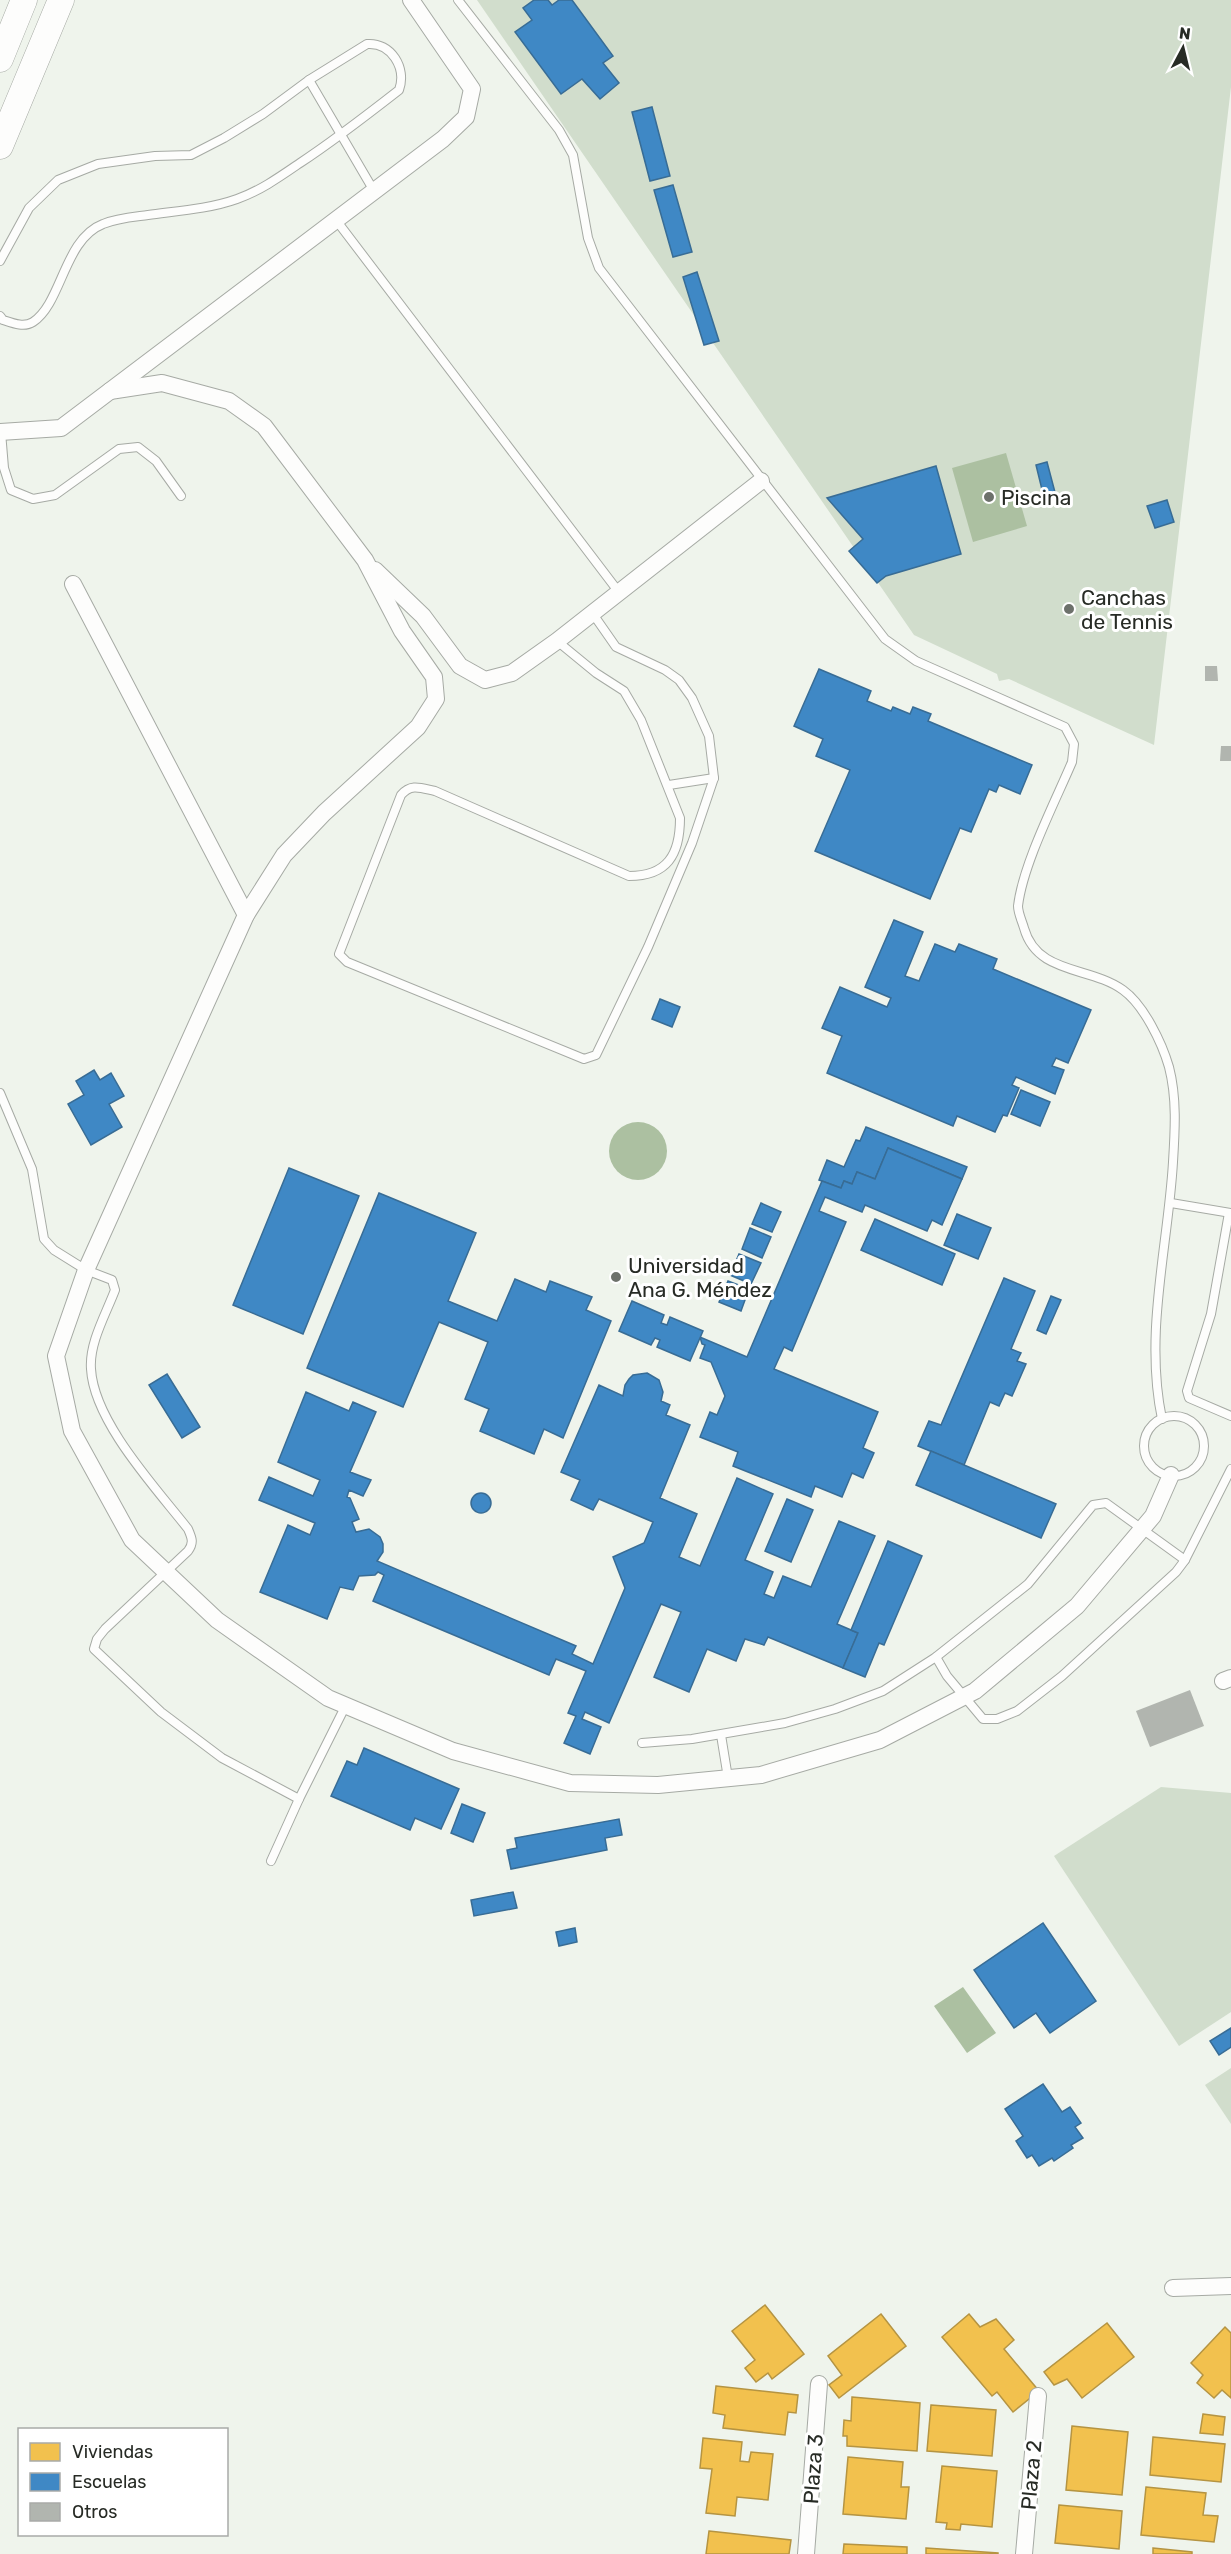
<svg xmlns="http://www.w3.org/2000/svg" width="1231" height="2554" font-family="Rubik,sans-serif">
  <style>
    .green { fill: #d1ddcc }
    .water { fill: #acc0a1 }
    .homes { fill: #f2c14e; stroke: #b59442; stroke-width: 1.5 }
    .schools { fill: #3f88c5; stroke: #386c95; stroke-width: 1.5 }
    .building { fill: #b1b5af }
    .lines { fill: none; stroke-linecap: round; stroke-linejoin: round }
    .lane-casing { stroke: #a6aaa4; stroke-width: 10 }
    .street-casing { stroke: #a6aaa4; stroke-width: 18 }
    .primary-casing { stroke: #a6aaa4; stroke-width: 27 }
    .lane { stroke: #fdfdfc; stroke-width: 8 }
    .street { stroke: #fdfdfc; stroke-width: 16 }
    .primary { stroke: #fdfdfc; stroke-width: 26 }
    .poi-dot { fill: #6d716b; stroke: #fff; stroke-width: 2 }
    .labels { text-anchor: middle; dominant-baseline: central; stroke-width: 6; stroke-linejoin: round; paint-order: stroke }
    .poi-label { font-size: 21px; fill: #272b25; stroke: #fff; text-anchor: start }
    .street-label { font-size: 21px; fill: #272b25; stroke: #fff }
  </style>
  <rect width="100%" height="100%" fill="#eff4ec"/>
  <g class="green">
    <polygon points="477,0 1231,0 1231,87 1154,745 1009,679 999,681 997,674 914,635"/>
    <polygon points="1161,1787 1231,1793 1231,2012 1179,2046 1054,1856"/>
    <polygon points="1231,2068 1231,2124 1205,2085"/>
  </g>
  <g class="water">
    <polygon points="1006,453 1027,526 973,542 952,468"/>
    <circle cx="638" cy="1151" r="29"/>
    <polygon points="963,1987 996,2033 967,2053 934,2006"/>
  </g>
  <g class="homes">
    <polygon points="765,2305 804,2354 772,2379 768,2373 756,2382 745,2368 755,2360 732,2331"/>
    <polygon points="881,2314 906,2346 839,2398 829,2385 842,2375 828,2356"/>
    <polygon points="969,2314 980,2327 996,2319 1014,2340 1004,2349 1039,2391 1013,2412 997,2392 992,2396 942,2337"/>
    <polygon points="1107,2323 1134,2357 1082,2398 1067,2379 1054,2385 1044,2372"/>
    <polygon points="1225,2327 1231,2333 1231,2398 1222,2390 1214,2398 1197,2383 1203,2375 1191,2363"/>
    <polygon points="716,2386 798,2395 796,2413 788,2412 785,2435 723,2428 725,2415 713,2413"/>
    <polygon points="852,2397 920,2403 917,2451 847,2446 847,2436 843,2436 844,2420 851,2421"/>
    <polygon points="931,2405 996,2410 992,2456 927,2451"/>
    <polygon points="1203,2414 1225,2417 1223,2435 1200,2433"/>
    <polygon points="1072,2426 1128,2432 1122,2495 1066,2490"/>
    <polygon points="1153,2437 1225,2444 1221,2482 1150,2475"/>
    <polygon points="703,2438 742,2442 740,2461 749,2462 751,2452 773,2454 768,2500 737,2497 735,2516 706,2513 712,2469 700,2468"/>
    <polygon points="848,2457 903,2462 901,2487 909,2487 906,2519 843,2514"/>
    <polygon points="942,2466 997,2471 992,2527 961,2524 960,2530 946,2529 947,2523 936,2522"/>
    <polygon points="1146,2487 1206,2493 1203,2515 1218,2516 1214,2542 1141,2535"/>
    <polygon points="1059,2505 1122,2511 1119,2549 1055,2543"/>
    <polygon points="709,2531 791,2540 789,2554 706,2554"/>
    <polygon points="844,2544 907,2547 907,2554 843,2554"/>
    <polygon points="926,2548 998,2553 998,2554 926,2554"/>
    <polygon points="1153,2548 1192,2552 1192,2554 1153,2554"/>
  </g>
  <g class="schools">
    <polygon points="534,0 548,0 552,5 559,0 572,0 613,56 603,63 619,83 600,99 582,79 561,94 515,32 532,20 523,8"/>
    <polygon points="652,107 670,176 650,181 632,112"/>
    <polygon points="673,185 692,252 673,257 654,190"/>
    <polygon points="697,272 719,341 704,345 683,277"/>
    <polygon points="1047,462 1057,500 1045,502 1036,465"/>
    <polygon points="936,466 961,554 886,576 877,583 849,551 863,539 827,498"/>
    <polygon points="1167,500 1174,522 1155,528 1147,506"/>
    <polygon points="819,669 871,691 867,701 891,711 893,707 910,714 913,707 931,714 928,721 1032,765 1020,794 999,785 996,792 989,789 971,832 960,828 930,899 815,851 850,770 816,756 823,739 794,726"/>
    <polygon points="894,920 923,932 905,976 919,981 935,944 955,952 959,944 997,959 993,969 1091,1010 1068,1063 1056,1058 1052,1066 1064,1070 1055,1094 1016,1077 1012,1085 1019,1088 1007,1116 1003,1115 995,1132 957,1116 953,1126 827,1073 842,1036 822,1028 840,987 887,1007 891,998 865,987"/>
    <polygon points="660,999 680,1007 672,1027 652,1019"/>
    <polygon points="94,1070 100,1080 111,1073 124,1096 109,1104 122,1127 91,1145 68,1104 84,1095 76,1081"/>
    <polygon points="1021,1090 1050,1102 1040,1126 1011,1114"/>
    <polygon points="866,1127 967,1167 962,1179 888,1148 875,1179 857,1172 852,1184 844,1181 841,1188 819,1180 827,1160 844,1167 856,1140 860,1141"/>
    <polygon points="888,1148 962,1179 942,1225 932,1220 927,1231 865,1205 862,1212 825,1197 819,1211 846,1222 792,1351 784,1347 774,1369 878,1412 863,1448 874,1453 863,1478 852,1473 842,1497 815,1486 811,1497 733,1466 738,1452 700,1437 710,1412 717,1415 725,1396 711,1362 700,1358 705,1345 702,1344 700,1337 747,1357 822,1181 841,1188 844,1181 852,1184 857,1172 875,1179"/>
    <polygon points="289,1168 359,1196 303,1334 233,1305"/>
    <polygon points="379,1193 476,1233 448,1301 497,1321 515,1279 546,1292 550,1281 592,1297 586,1310 611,1321 563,1438 544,1429 534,1454 480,1431 489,1409 465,1399 488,1342 439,1322 403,1407 307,1368"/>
    <polygon points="761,1203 781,1212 772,1232 752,1224"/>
    <polygon points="957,1214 991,1228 978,1259 944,1245"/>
    <polygon points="875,1219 955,1254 942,1285 861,1250"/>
    <polygon points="750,1228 771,1237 762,1258 742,1249"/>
    <polygon points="739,1254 761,1263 751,1284 730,1275"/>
    <polygon points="1004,1278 1035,1291 1011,1349 1021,1353 1017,1361 1026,1364 1012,1396 1005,1393 999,1406 990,1402 964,1465 918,1446 929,1421 941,1425"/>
    <polygon points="728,1281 749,1289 741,1311 719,1302"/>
    <polygon points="1051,1296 1061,1300 1046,1334 1037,1330"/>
    <polygon points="632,1301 664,1315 661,1323 667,1325 670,1317 703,1331 690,1361 657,1347 660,1340 655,1338 651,1345 619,1331"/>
    <polygon points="647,1373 659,1380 663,1392 661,1401 670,1405 666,1415 690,1425 660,1498 697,1514 679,1557 700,1566 737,1478 773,1494 745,1560 773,1572 764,1594 774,1598 783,1576 811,1587 839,1521 875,1536 837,1624 858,1633 843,1668 768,1637 764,1645 745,1639 736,1661 707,1649 689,1692 654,1677 681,1612 661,1604 609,1723 585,1712 582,1719 601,1727 590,1754 564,1743 576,1716 568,1713 586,1671 556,1659 549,1675 373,1601 384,1575 378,1572 375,1575 359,1576 353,1590 340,1587 327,1619 260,1592 288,1525 310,1535 315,1523 259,1500 269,1477 313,1496 320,1480 278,1462 306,1392 349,1411 353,1402 376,1412 350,1472 371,1480 363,1496 349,1490 347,1497 350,1498 359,1519 352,1522 356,1532 369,1529 380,1537 383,1544 383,1552 377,1561 576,1646 572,1654 593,1664 625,1588 613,1557 644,1543 653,1522 599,1499 593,1510 571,1500 580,1480 561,1472 599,1385 623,1396 625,1385 629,1379 633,1375"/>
    <polygon points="167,1374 200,1427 182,1438 149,1385"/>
    <polygon points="931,1451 1056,1504 1041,1538 916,1485"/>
    <circle cx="481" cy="1503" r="10"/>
    <polygon points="787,1499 813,1510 791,1562 765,1551"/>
    <polygon points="888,1541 922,1556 884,1645 879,1643 865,1677 843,1668 858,1633 851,1630"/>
    <polygon points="364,1748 459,1789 441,1829 415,1818 410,1830 331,1796 347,1761 357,1765"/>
    <polygon points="462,1804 485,1813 473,1842 451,1833"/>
    <polygon points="619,1819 622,1835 605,1838 607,1850 511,1869 507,1850 517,1848 515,1838"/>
    <polygon points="513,1892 517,1908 474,1916 471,1900"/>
    <polygon points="1043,1923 1096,2001 1050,2033 1036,2013 1014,2028 974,1970"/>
    <polygon points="575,1928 577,1942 559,1946 556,1932"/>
    <polygon points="1231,2028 1231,2047 1219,2055 1210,2041"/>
    <polygon points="1043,2084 1062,2112 1070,2107 1081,2123 1075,2127 1083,2138 1071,2145 1073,2148 1054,2161 1052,2158 1039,2166 1032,2155 1027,2158 1016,2141 1023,2136 1005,2109"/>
  </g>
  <g class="building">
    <polygon points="1205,666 1217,666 1218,681 1205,681"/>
    <polygon points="1221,746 1231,746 1231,761 1220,761"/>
    <polygon points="1190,1690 1204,1726 1150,1747 1136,1711"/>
  </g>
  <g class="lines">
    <defs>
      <g id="lane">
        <path d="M458 0 559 130 573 155 588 238 599 268 885 639 916 661 1065 727 1074 744 1072 762C1055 802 1023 864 1018 906 1018 913 1022 921 1024 928 1037 975 1090 966 1123 990 1144 1005 1162 1043 1169 1067 1177 1098 1175 1130 1173 1162 1168 1247 1144 1333 1162 1419"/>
        <polyline points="309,80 374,191"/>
        <polyline points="336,220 618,591"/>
        <path d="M0 261 29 208 58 180 98 164 155 156 191 155 224 138 263 114 309 80 367 44C391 42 407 68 399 90 367 115 335 140 300 163 281 176 260 191 237 199 209 209 177 211 148 215 133 217 117 218 103 224 64 239 62 303 33 322 24 328 12 323 3 320L0 316"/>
        <polyline points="1,432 4,468 11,490 33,499 55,495 119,449 138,447 156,461 181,496"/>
        <path d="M557 641 596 673 624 691 641 720 680 818C680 855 667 876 629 876L435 791C421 788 411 783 401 795L339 954 347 962 584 1059 596 1055 648 947 692 843 714 778 709 736 692 698 679 680 665 670 616 647 593 614"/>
        <polyline points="669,785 714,778"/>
        <path d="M0 1093 32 1169 44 1239 54 1250 86 1270 112 1280 115 1290C106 1314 89 1343 91 1369 94 1422 156 1488 188 1529 192 1538 194 1543 188 1551L105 1629 97 1639 94 1649 161 1712 222 1758 299 1799"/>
        <polyline points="1171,1203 1231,1213"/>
        <polyline points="1229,1213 1211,1314 1187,1391 1189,1398 1231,1416"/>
        <circle cx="1174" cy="1446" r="30"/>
        <polyline points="936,1657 947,1676 983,1719 997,1719 1017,1711 1062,1676 1176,1572 1185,1560 1231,1469"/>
        <polyline points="721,1735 728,1778"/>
        <polyline points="642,1743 692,1739 785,1723 835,1709 883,1691 936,1657 1028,1584 1093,1505 1106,1503 1185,1560"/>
        <polyline points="271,1861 299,1799 346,1705"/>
      </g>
      <g id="street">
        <polyline points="110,391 162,383 229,401 264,426 365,560 402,631 434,677 436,699 418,727 324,813 284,855 246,915"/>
        <polyline points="0,432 61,428 443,139 466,117 472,89 411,0"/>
        <polyline points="375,570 423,616 460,666 485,680 512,673 557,641 761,481"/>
        <polyline points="73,584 246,915 86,1270 56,1356 72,1431 132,1540 217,1620 328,1698 453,1751 570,1783 658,1785 761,1775 880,1740 975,1691 1077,1606 1153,1516 1171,1475"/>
        <polyline points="1223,1681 1231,1678"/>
        <polyline points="1173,2288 1231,2286"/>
        <polyline points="806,2554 819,2384"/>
        <polyline points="1024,2554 1038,2396"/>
      </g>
      <g id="primary">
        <polyline points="0,59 24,0"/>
        <polyline points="0,146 61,0"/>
      </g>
    </defs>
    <use href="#lane" class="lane-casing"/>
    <use href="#street" class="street-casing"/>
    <use href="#primary" class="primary-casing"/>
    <use href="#lane" class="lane"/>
    <use href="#street" class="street"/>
    <use href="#primary" class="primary"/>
  </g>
  <g class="poi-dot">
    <circle cx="989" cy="497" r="6"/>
    <circle cx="1069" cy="609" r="6"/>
    <circle cx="616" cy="1277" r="6"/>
  </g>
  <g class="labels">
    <g class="poi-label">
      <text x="1001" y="497">Piscina</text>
      <text x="1081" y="597">Canchas<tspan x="1081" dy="24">de Tennis</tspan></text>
      <text x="628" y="1265">Universidad<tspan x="628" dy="24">Ana G. Méndez</tspan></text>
    </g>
    <g class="street-label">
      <text transform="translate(813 2469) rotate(-86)">Plaza 3</text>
      <text transform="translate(1031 2475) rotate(-85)">Plaza 2</text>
    </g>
  </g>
  <rect x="18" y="2428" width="210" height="108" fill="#ffffff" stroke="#a9aaa8" stroke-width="1.5"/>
  <rect x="30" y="2443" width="30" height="18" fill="#f2c14e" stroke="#a9aaa8" stroke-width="1.5"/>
  <text x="72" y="2458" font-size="18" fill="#272b25">Viviendas</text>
  <rect x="30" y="2473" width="30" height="18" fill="#3f88c5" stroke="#a9aaa8" stroke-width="1.5"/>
  <text x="72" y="2488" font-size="18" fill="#272b25">Escuelas</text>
  <rect x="30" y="2503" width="30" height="18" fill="#b1b5af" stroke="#a9aaa8" stroke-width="1.5"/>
  <text x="72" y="2518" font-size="18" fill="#272b25">Otros</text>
  <g transform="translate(1183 48) rotate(7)" stroke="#ffffff" stroke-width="4.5" paint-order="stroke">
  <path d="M0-4.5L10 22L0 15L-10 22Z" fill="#272b25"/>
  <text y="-9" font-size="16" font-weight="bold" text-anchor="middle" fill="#272b25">N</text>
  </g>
</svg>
